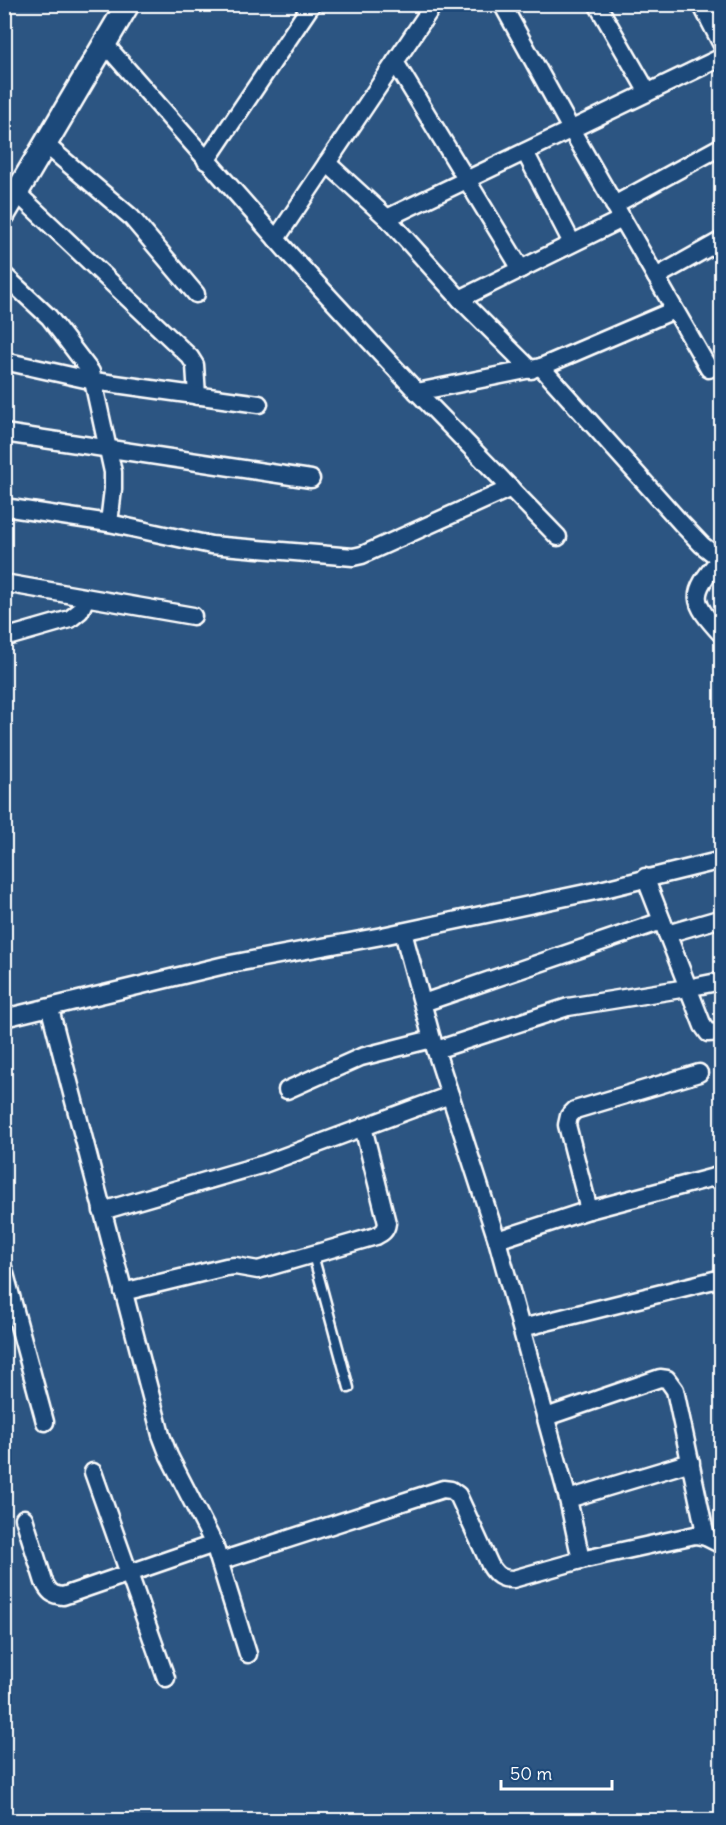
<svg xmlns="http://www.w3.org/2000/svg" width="726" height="1825" font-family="Delius,sans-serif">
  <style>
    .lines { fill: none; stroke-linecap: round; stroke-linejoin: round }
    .service-casing { stroke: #fff; stroke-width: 13 }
    .minor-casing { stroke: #fff; stroke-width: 21 }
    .secondary-casing { stroke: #fff; stroke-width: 27 }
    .service { stroke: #1f4a7a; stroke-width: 8 }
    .minor { stroke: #1f4a7a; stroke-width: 16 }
    .secondary { stroke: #1f4a7a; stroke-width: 22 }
  </style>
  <rect width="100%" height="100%" fill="#2c5582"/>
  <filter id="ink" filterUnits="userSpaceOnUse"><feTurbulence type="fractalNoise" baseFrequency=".0167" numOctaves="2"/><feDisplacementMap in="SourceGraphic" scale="12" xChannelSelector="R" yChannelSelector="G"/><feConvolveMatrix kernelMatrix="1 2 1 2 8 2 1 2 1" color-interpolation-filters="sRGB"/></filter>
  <g filter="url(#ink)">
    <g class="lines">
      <defs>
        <polyline id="service" points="313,1255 349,1388"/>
        <g id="minor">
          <polyline points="502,4 572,131 709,369"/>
          <polyline points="597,4 647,91"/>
          <polyline points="701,4 722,45"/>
          <polyline points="104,43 292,257 417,392 558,537"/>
          <polyline points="395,62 521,269"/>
          <polyline points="45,144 131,217 196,294"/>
          <polyline points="525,152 572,243"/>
          <polyline points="206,161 312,4"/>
          <polyline points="327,163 387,218 460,299 531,370"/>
          <polyline points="17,193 190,357 195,365 197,396"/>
          <polyline points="614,205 722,146"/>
          <polyline points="387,218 722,57"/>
          <polyline points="276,239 434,4"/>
          <polyline points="4,275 49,317 91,372 113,472 113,489 109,523"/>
          <polyline points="656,277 722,240"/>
          <polyline points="460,299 622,219"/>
          <polyline points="4,361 94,381 259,404"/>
          <polyline points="541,367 674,310"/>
          <path d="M417 392 541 367 681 523 702 545 720 559C689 595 691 601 722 635"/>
          <polyline points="4,433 311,479"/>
          <polyline points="4,507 109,523 211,545 353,557 362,555 511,488"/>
          <polyline points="4,583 193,616"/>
          <polyline points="4,638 70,619 80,611 86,598"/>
          <polyline points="645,877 703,1026 708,1033 722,1032"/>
          <polyline points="403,932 432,1039 497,1240 568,1499 581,1560"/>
          <polyline points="667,934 722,918"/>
          <polyline points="423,1003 662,921"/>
          <polyline points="50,1009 161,1435 169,1456 214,1544 248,1654"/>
          <polyline points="4,1018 225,965 382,936 600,890 722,860"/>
          <polyline points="436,1050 568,1007 687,988 722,981"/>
          <polyline points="287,1090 361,1057 432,1039"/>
          <polyline points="589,1210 567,1125 569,1116 575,1110 699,1073"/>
          <polyline points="102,1211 264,1164 450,1095"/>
          <polyline points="497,1240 589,1210 722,1175"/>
          <polyline points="4,1270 45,1422"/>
          <path d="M123 1292 226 1267 235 1266 258 1270 376 1236C382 1233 386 1231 387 1223L363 1127"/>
          <polyline points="522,1328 722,1278"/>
          <polyline points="546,1417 660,1378 667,1379 675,1390 706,1537"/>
          <polyline points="93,1472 166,1678"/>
          <polyline points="568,1499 691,1462"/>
          <path d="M24 1518 44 1582C49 1592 52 1595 63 1596L214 1544"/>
          <path d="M220 1561 443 1489 451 1490 458 1495 490 1565C496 1575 501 1579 513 1579L581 1560 695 1535 706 1537 722 1545"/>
        </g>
        <polyline id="secondary" points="4,214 128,4"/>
      </defs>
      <use href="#service" class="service-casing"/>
      <use href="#minor" class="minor-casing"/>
      <use href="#secondary" class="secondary-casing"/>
      <use href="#service" class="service"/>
      <use href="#minor" class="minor"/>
      <use href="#secondary" class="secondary"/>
    </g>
  </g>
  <rect width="726" height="1825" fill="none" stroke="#1f4a7a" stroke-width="24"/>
  <rect x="12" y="12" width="702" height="1801" fill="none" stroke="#fff" stroke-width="2" filter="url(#ink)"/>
  <path d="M501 1780v9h111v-9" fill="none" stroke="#ffffff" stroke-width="3"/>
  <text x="510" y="1780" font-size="18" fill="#ffffff" stroke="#1f4a7a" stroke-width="4.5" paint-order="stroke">50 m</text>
</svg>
